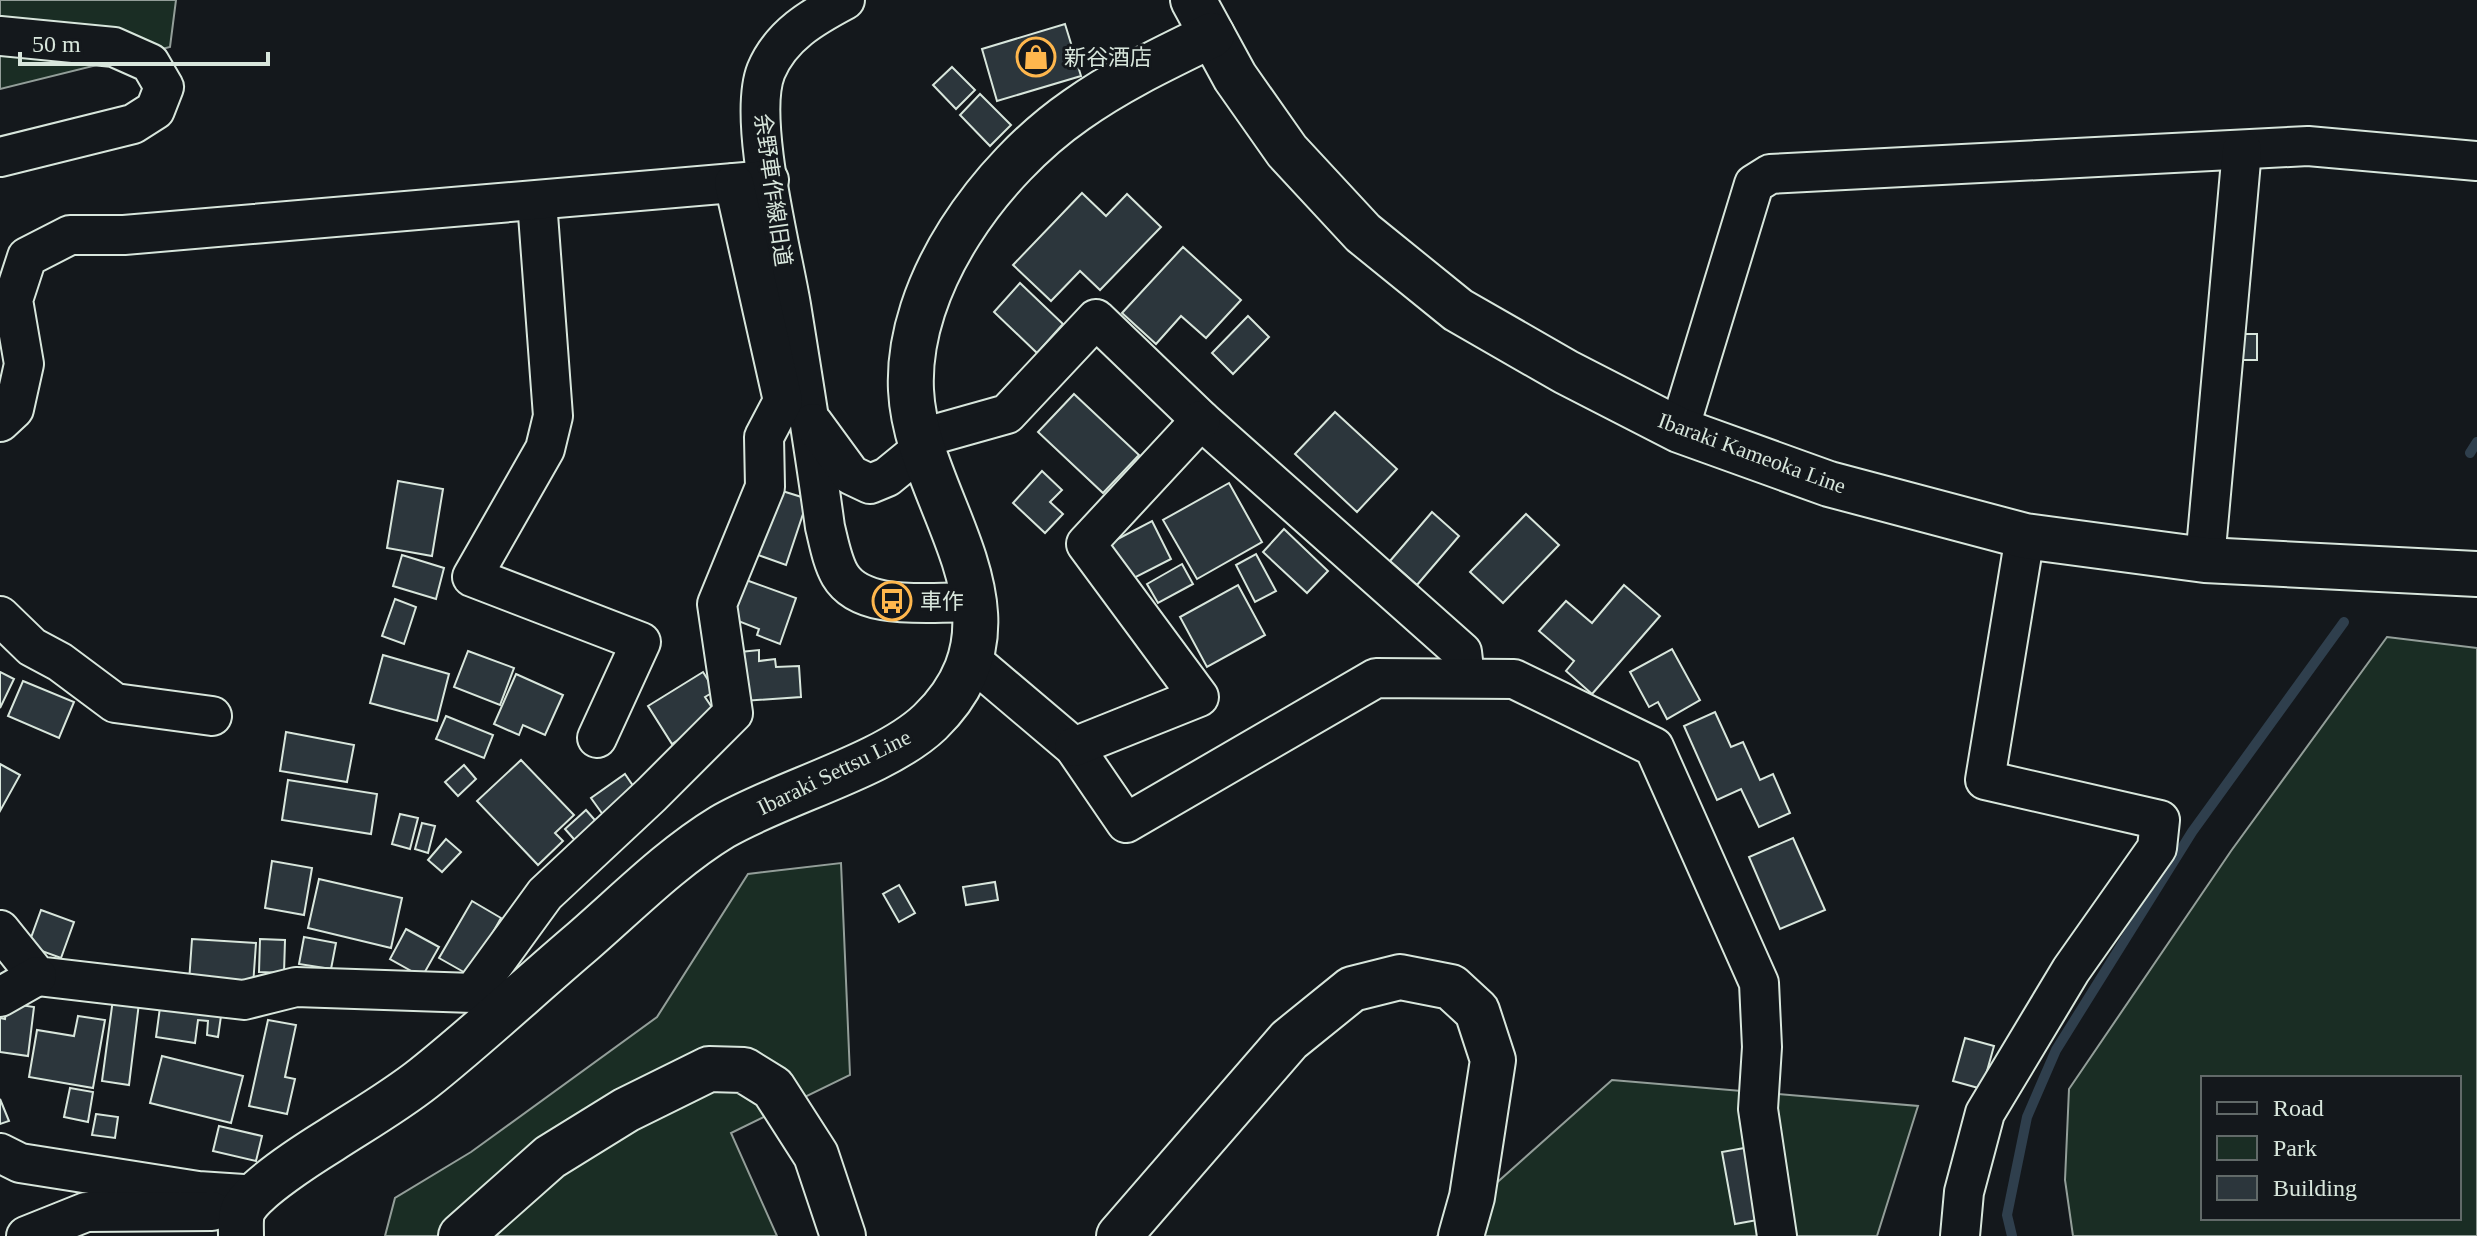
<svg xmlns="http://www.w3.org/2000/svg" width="2477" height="1236" font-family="'Times New Roman','Noto Sans JP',serif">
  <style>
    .green { fill: #1a2d24; stroke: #939e99; stroke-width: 2; fill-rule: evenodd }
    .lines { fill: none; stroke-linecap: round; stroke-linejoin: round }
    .stream { stroke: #2f3f4d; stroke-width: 10 }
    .building { fill: #2c363c; stroke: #d8e6dc; stroke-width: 2 }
    .minor-casing { stroke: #d8e6dc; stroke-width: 42 }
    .major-casing { stroke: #d8e6dc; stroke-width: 48 }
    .minor { stroke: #14181c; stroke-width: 38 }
    .major { stroke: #14181c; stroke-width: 44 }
    .labels { text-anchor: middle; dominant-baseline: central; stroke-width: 6; stroke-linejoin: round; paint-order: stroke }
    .poi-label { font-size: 22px; fill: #d8e6dc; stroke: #14181c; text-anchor: start }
    .street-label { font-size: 22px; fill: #d8e6dc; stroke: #14181c }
  </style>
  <rect width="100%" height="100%" fill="#14181c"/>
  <g class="green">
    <polygon points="0,0 176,0 170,47 0,89"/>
    <path d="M2387 637 2477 648V1236H2073L2065 1180 2069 1089 2231 851ZM2203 1078H2459V1218H2203Z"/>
    <polygon points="841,863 850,1075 731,1133 777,1236 385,1236 395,1198 471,1152 657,1017 748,874"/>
    <polygon points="1612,1080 1918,1106 1877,1236 1437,1236"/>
  </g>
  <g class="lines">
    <g class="stream">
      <polyline points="2470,453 2477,442"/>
      <polyline points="2012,1236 2007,1215 2027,1117 2056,1050 2192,832 2344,622"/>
    </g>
  </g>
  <g class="building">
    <polygon points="1065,24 1081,76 997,101 982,49"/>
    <polygon points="952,67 975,90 956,109 933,85"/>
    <polygon points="980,94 1011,125 990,146 960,115"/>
    <polygon points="1082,193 1106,216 1127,194 1161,227 1100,290 1080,271 1051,301 1013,265"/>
    <polygon points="1183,247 1241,300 1206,338 1181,316 1156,344 1122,313"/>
    <polygon points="1020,283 1063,324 1037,353 994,312"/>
    <polygon points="1248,316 1269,337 1233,374 1212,353"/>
    <rect x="2235" y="334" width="22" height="26"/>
    <polygon points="1074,394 1139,455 1103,493 1038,432"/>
    <polygon points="1335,412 1397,469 1357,512 1295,454"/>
    <polygon points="1042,471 1062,490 1050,502 1063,514 1045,533 1013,503"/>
    <polygon points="398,481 443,489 432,556 387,548"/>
    <polygon points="1229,483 1262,542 1197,579 1163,520"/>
    <polygon points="779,490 808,499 786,565 758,555"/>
    <polygon points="1432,512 1459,536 1417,585 1390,561"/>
    <polygon points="1526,514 1559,545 1503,603 1470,572"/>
    <polygon points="1152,521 1171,559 1130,580 1110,543"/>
    <polygon points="1284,529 1328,571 1307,593 1263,552"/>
    <polygon points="1256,554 1276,591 1255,602 1236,565"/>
    <polygon points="402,555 444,568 436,599 393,586"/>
    <polygon points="1182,564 1193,584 1158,603 1147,584"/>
    <polygon points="746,580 796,598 780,644 757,635 759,629 733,619"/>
    <polygon points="1238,585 1265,635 1207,667 1180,617"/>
    <polygon points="1624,585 1660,616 1592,694 1566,671 1574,661 1539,631 1566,601 1592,623"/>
    <polygon points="395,599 416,607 404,644 382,636"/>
    <polygon points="1672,649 1700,700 1667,719 1658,702 1649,707 1630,672"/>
    <polygon points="759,650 759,661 775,659 776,667 799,666 801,697 743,701 740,652"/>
    <polygon points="468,651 514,668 500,705 454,687"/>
    <polygon points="383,655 449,674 437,721 370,703"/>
    <polygon points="0,672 14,679 0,708"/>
    <polygon points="703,672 715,691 705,697 717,715 672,744 648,706"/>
    <polygon points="516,674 563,695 545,735 523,725 519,735 494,724"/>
    <polygon points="23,681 74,702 59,738 8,716"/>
    <polygon points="1715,712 1731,747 1743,742 1760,780 1773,774 1790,813 1759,827 1741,789 1717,800 1684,726"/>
    <polygon points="446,716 493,735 484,758 436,739"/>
    <polygon points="286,732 354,745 347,782 280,771"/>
    <polygon points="521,760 574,815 555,833 563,841 538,865 477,801"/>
    <polygon points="0,764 20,775 0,811"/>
    <polygon points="464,765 476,779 458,796 445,782"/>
    <polygon points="625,774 640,796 606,819 591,798"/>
    <polygon points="288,780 377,794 371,834 282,820"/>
    <polygon points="586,810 601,827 580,846 565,829"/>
    <polygon points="400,814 418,818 410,849 392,844"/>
    <polygon points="422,823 435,826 428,853 415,849"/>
    <polygon points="1793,838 1825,910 1780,929 1749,857"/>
    <polygon points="446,839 461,852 442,872 428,860"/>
    <polygon points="272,861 312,868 304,915 265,908"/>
    <polygon points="319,879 402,898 391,948 308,928"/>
    <polygon points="995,882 998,900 966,905 963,887"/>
    <polygon points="899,885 915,913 899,922 883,894"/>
    <polygon points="472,901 501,918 469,975 439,958"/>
    <polygon points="41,910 74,922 61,958 28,946"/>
    <polygon points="406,929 439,947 422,977 390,959"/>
    <polygon points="304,937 336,943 331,969 299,964"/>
    <polygon points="192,939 256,943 253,986 189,982"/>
    <polygon points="260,939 285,940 284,973 259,972"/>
    <polygon points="113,999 139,1003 129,1085 102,1081"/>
    <polygon points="161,1000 222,1009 218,1037 207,1035 208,1021 198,1020 195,1043 156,1037"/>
    <polygon points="7,1003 34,1007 28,1056 0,1052 0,1018 5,1019"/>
    <polygon points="78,1016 105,1020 93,1088 29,1077 37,1030 74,1036"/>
    <polygon points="268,1020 296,1025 285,1077 295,1079 287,1114 249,1106"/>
    <polygon points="1965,1038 1994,1046 1982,1089 1953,1081"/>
    <polygon points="162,1056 243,1076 231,1123 150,1103"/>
    <polygon points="70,1088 93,1092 88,1122 64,1117"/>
    <polygon points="0,1099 9,1121 0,1124"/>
    <polygon points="96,1114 118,1117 115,1138 92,1135"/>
    <polygon points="219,1126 262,1136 256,1161 213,1151"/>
    <polygon points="1750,1147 1763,1219 1735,1224 1722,1152"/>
  </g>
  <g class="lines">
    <defs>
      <g id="minor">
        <path d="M845 0C813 17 781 35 766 71 747 119 782 251 791 305 803 379 815 453 825 527 829 543 832 561 840 575 863 614 937 600 974 603"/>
        <polyline points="0,36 114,47 150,63 164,87 155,110 133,124 0,157"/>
        <polyline points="537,201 553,416 545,449 472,577 641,642 597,738"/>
        <polyline points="0,422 14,409 24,364 13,300 27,257 70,235 124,235 769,180"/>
        <polyline points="813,423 851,475 870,484 887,477 920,450"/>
        <polyline points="1679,430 1754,184 1770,174 2308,146 2477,161"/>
        <polyline points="918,439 1007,414 1096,319 1201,420 1462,652 1465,678"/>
        <polyline points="2205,560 2242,150"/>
        <polyline points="0,616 32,647 60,662 115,703 212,716"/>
        <polyline points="969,658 1074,747 1126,823 1376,678 1514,679 1654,747 1759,983 1762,1047 1758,1109 1777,1236"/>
        <polyline points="1074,747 1199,697 1086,544 1201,420"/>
        <polyline points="0,930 37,976 244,1000 296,987 473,993 545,894 651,795 733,713 717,604 765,487 764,437 783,401 734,183"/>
        <polyline points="0,997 37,976"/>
        <polyline points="0,1153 20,1163 198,1191 259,1195"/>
        <polyline points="26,1236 86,1212 212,1211"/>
        <polyline points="1960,1236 1964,1192 1985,1113 2071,970 2157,848 2160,820 1985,780 2025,536"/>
      </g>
      <g id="major">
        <polyline points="1193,0 1235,77 1287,151 1363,233 1458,310 1566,372 1679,430 1829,484 2025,536 2205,560 2477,574"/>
        <path d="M241 1236C241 1229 240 1216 243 1210 253 1189 310 1153 331 1140 362 1120 395 1101 424 1078 478 1035 529 987 582 942 627 903 671 858 722 827 782 792 884 766 930 722 1040 615 916 503 911 390 906 284 991 169 1076 110 1118 80 1165 58 1212 35"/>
        <polyline points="461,1236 550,1157 626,1110 709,1069 744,1070 773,1088 816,1155 843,1236"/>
        <polyline points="1119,1236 1289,1040 1352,989 1400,977 1451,987 1477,1011 1493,1060 1472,1197 1461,1236"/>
      </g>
    </defs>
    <use href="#minor" class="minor-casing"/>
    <use href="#major" class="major-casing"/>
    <use href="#minor" class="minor"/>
    <use href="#major" class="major"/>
  </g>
  <defs>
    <symbol id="shop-ring" viewBox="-11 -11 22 22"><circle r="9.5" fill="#14181c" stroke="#ffb74d" stroke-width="1.5"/><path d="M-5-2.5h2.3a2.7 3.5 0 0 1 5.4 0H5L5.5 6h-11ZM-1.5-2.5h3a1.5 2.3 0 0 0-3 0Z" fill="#ffb74d"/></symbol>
    <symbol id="bus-ring" viewBox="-11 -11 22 22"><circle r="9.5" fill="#14181c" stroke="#ffb74d" stroke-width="1.5"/><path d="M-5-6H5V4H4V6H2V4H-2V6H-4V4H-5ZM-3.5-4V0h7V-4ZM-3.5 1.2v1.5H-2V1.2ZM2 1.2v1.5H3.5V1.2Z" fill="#ffb74d"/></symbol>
  </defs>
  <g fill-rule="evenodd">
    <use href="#shop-ring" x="1014" y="35" width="44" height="44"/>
    <use href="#bus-ring" x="870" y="579" width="44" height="44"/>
  </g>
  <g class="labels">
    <g class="poi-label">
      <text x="1064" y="57">新谷酒店</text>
      <text x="920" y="601">車作</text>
    </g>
    <g class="street-label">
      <text transform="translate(773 190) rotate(82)">余野車作線旧道</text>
      <text transform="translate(1752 453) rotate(20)">Ibaraki Kameoka Line</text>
      <text transform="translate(834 772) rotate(-26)">Ibaraki Settsu Line</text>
    </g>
  </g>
  <rect x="2201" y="1076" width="260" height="144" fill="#14181c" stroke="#626a69" stroke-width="2"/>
  <rect x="2217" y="1102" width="40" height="12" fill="#14181c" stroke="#626a69" stroke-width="2"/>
  <text x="2273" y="1116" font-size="24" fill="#d8e6dc">Road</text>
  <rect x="2217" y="1136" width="40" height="24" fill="#1a2d24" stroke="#626a69" stroke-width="2"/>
  <text x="2273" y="1156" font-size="24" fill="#d8e6dc">Park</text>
  <rect x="2217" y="1176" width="40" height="24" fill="#2c363c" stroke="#626a69" stroke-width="2"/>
  <text x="2273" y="1196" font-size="24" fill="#d8e6dc">Building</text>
  <path d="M20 52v12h248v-12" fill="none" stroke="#d8e6dc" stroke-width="4"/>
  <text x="32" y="52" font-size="24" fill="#d8e6dc" stroke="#14181c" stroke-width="6" paint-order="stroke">50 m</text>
</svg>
